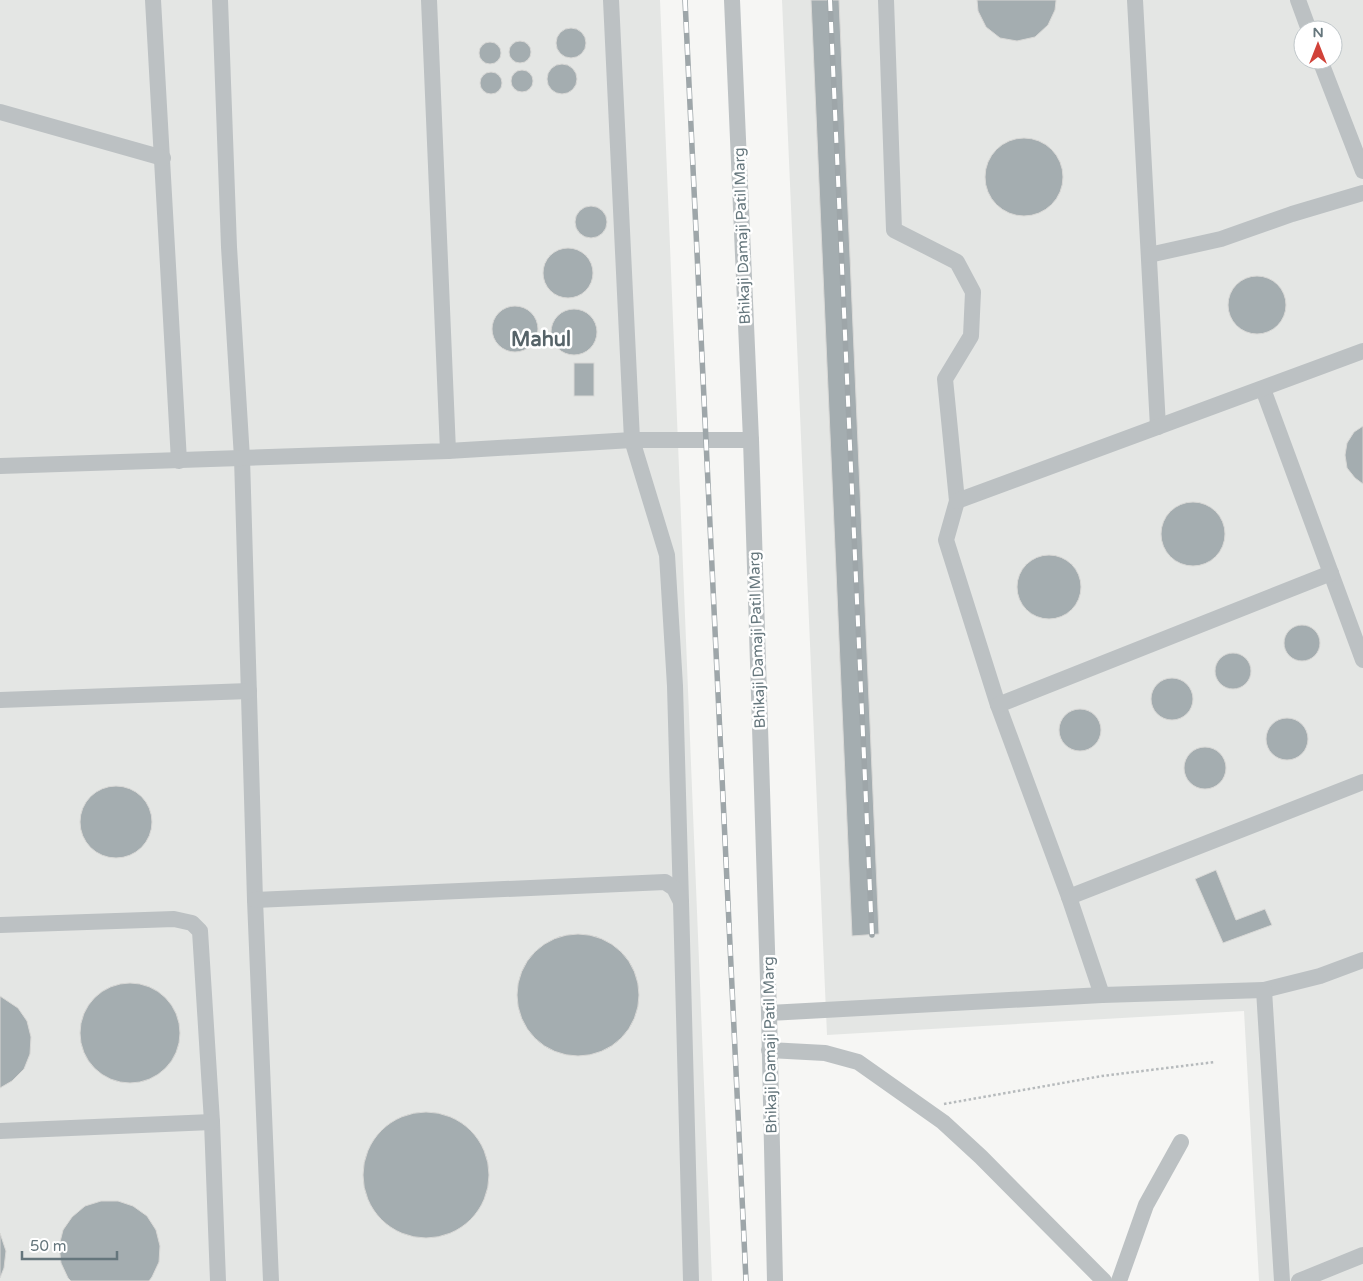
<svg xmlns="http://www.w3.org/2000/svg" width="1363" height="1281" font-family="'Varela Round',sans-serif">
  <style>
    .built { fill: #e4e6e4; fill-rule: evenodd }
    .building { fill: #a4adb0; stroke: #d8d8d6 }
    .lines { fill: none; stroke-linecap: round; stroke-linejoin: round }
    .path { stroke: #b6babc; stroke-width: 2.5; stroke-dasharray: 2.5 2.5; stroke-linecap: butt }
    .minor { stroke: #bcc1c3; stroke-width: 16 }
    .rail-casing { stroke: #9ea6a9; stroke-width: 5.5 }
    .rail { stroke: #fff; stroke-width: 4; stroke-dasharray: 11; stroke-linecap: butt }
    .labels { text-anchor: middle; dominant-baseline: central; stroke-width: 5; stroke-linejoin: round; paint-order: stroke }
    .street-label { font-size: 15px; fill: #65767c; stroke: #fff }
    .district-label { font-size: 20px; font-weight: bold; fill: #566368; stroke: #fff }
  </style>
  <rect width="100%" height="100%" fill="#f6f6f4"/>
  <g class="built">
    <polygon points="0,0 660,0 712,1281 0,1281"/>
    <path d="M782 0H1363V1281H1259L1244 1011 827 1035ZM1303 30H1333V60H1303Z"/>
  </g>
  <g class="building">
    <polygon points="811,0 839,0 879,934 852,936"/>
    <polygon points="977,0 1056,0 1056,1 1055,10 1048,25 1035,37 1017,41 1000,38 986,27 978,11"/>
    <circle cx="571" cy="43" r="15"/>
    <circle cx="520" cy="52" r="11"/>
    <circle cx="490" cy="53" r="11"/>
    <circle cx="562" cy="79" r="15"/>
    <circle cx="522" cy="81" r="11"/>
    <circle cx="491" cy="83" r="11"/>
    <circle cx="1024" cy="177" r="39"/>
    <circle cx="591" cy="222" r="16"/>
    <circle cx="568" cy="273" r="25"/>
    <circle cx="1257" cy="305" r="29"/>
    <circle cx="515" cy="329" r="23"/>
    <circle cx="574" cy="332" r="23"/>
    <rect x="574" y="363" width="20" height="33"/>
    <polygon points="1363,426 1363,484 1355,478 1347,468 1345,455 1347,443 1354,432"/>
    <circle cx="1193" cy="534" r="32"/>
    <circle cx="1049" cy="587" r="32"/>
    <circle cx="1302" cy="643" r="18"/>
    <circle cx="1233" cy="671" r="18"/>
    <circle cx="1172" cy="699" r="21"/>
    <circle cx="1080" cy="730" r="21"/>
    <circle cx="1287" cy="739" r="21"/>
    <circle cx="1205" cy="768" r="21"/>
    <circle cx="116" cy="822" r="36"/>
    <polygon points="1216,870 1236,920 1265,909 1272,925 1223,943 1195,879"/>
    <circle cx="578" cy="995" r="61"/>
    <circle cx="130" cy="1033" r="50"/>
    <polygon points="0,996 18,1008 27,1021 31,1037 30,1054 24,1069 12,1081 0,1088"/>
    <circle cx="426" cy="1175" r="63"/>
    <polygon points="101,1201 118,1201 133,1206 147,1216 156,1230 160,1246 159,1262 152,1277 149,1281 71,1281 68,1278 61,1263 59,1246 63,1230 72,1217 85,1206"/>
    <polygon points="0,1233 6,1251 4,1268 0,1278"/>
  </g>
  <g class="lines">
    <polyline class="path" points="944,1104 1102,1076 1215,1062"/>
    <g class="minor">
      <polyline points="153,0 179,461"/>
      <polyline points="220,0 229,247 242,458 255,900 271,1281"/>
      <polyline points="611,0 632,440 667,555 675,686 681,902"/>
      <polyline points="732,0 751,440 769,1013 775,1281"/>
      <polyline points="886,0 894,230 957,262 973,292 971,336 945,379 957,501 946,540 998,705 1069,897 1102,995"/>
      <polyline points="1135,0 1158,427"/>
      <polyline points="1298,0 1309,30"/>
      <polyline points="1320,60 1363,171"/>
      <polyline points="0,112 163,158"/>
      <polyline points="1149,255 1221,239 1292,214 1363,193"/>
      <polyline points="1263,389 1363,660"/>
      <polyline points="448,451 632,440 751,440"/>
      <polyline points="0,466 448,451 429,0"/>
      <polyline points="957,501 1363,351"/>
      <polyline points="0,700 249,691"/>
      <polyline points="998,705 1331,573"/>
      <polyline points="1069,897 1363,782"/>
      <polyline points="255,900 665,882 674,888 681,902 691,1281"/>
      <polyline points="0,925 174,919 192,923 200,931 212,1122 218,1281"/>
      <polyline points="1264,990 1320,976 1363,960"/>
      <polyline points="769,1013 1102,995 1264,990 1282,1281"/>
      <polyline points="769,1050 825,1053 858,1062 943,1122 981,1157 1104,1281"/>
      <polyline points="0,1131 212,1122"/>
      <polyline points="1119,1281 1146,1205 1181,1142"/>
      <polyline points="1299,1281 1363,1255"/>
    </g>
    <defs>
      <g id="rail">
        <polyline points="685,0 746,1281"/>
        <polyline points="830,0 872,935"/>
      </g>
    </defs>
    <use href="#rail" class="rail-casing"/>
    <use href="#rail" class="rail"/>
  </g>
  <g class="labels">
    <g class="street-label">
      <text transform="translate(742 236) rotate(-92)">Bhikaji Damaji Patil Marg</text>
      <text transform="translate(757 640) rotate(-92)">Bhikaji Damaji Patil Marg</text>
      <text transform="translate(770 1045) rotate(-91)">Bhikaji Damaji Patil Marg</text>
    </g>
    <g class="district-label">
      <text x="541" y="340">Mahul</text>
    </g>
  </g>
  <g transform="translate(1318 45)"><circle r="24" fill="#ffffff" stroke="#c1c8cb"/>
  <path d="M0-4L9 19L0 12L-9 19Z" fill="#d14239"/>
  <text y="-8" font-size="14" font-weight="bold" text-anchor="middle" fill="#65767c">N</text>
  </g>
  <path d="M22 1251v8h95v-8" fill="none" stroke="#65767c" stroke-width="2.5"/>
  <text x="30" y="1251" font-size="15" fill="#65767c" stroke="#ffffff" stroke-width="4" paint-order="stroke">50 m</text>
</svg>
